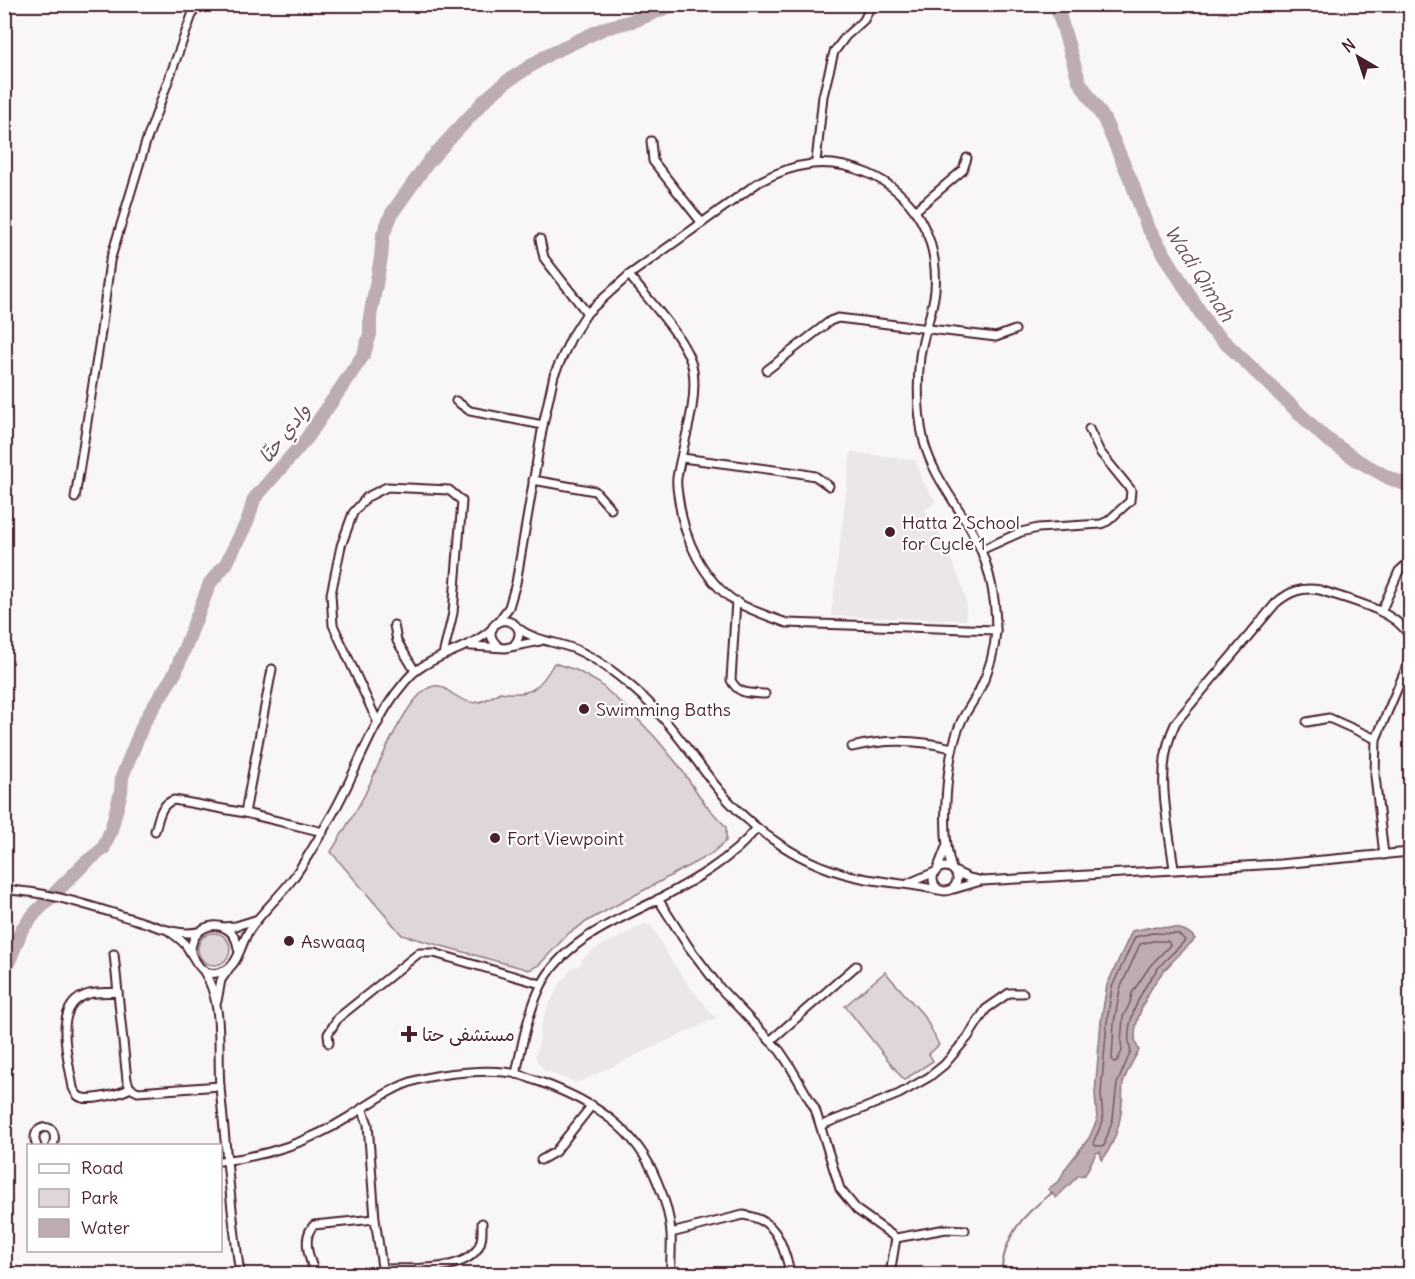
<svg xmlns="http://www.w3.org/2000/svg" width="1415" height="1279" font-family="Delius,'Playpen Sans Arabic',sans-serif">
  <style>
    .built { fill: #ebe6e8 }
    .green { fill: #ded6d9; stroke: #947a82; stroke-width: 1.5 }
    .water { fill: #bdadb0; stroke: #8f747b; stroke-width: 1.5 }
    .lines { fill: none; stroke-linecap: round; stroke-linejoin: round }
    .shore { stroke: #785860; stroke-width: 1.5 }
    .stream { stroke: #8f747b; stroke-width: 2 }
    .river { stroke: #bdadb0; stroke-width: 14 }
    .street-casing { stroke: #4a1f2b; stroke-width: 11 }
    .street { stroke: #fff; stroke-width: 7 }
    .poi-dot { fill: #4a1f2b; stroke: #fff; stroke-width: 2 }
    .labels { text-anchor: middle; dominant-baseline: central; stroke-width: 4.5; stroke-linejoin: round; paint-order: stroke }
    .poi-label { font-size: 18px; fill: #4a1f2b; stroke: #fff; text-anchor: start }
    .water-label { font-size: 20px; font-style: italic; fill: #72515a; stroke: #fff }
  </style>
  <rect width="100%" height="100%" fill="#f8f6f7"/>
  <filter id="ink" filterUnits="userSpaceOnUse"><feTurbulence type="fractalNoise" baseFrequency=".0167" numOctaves="2"/><feDisplacementMap in="SourceGraphic" scale="12" xChannelSelector="R" yChannelSelector="G"/><feConvolveMatrix kernelMatrix="1 2 1 2 8 2 1 2 1" color-interpolation-filters="sRGB"/></filter>
  <g filter="url(#ink)">
    <g class="built">
      <polygon points="851,452 915,460 924,483 936,502 925,510 944,541 962,586 966,602 966,620 831,616"/>
      <polygon points="645,924 651,925 670,959 690,987 716,1018 577,1083 544,1070 535,1057 541,1033 539,1032 547,1008 560,984 574,966 577,967 582,962 581,960 595,949"/>
      <polygon points="188,1263 197,1268 199,1274 126,1274"/>
    </g>
    <g class="green">
      <path d="M554 663 576 670 599 683 631 712 655 737 679 766 705 804 726 827V841L711 854 589 920 569 933 539 965 529 970 402 935 331 852C342 833 354 815 364 796 376 772 408 690 434 686 439 685 443 687 447 690 469 706 477 707 500 692 531 697 539 689 554 663Z"/>
      <circle cx="214" cy="949" r="16"/>
      <polygon points="885,972 925,1017 939,1045 929,1054 933,1061 904,1080 845,1006"/>
    </g>
    <path class="water" d="M1152 927C1166 928 1186 925 1195 939 1184 950 1172 961 1162 973 1149 989 1126 1031 1139 1050 1133 1061 1126 1072 1123 1084 1122 1090 1123 1097 1122 1103 1121 1122 1114 1145 1102 1160L1100 1152 1096 1153 1085 1175 1078 1176 1056 1198 1048 1189 1060 1180 1065 1169 1089 1138 1097 1120 1095 1093 1101 1021 1107 985 1132 931Z"/>
    <g class="lines">
      <g class="shore">
        <path d="M1152 933 1178 934 1185 940C1177 951 1164 959 1156 971 1141 990 1122 1027 1131 1051L1117 1084 1113 1118 1104 1146H1096L1093 1143 1103 1121 1101 1093 1107 1022 1112 987 1135 937Z"/>
        <polygon points="1153,941 1168,941 1170,945 1150,966 1132,993 1130,1003 1123,1017 1121,1043 1122,1051 1117,1061 1114,1062 1112,1059 1114,1023 1120,989 1140,944"/>
      </g>
      <path class="stream" d="M1001 1274C1004 1236 1022 1215 1052 1193"/>
      <g class="river">
        <polyline points="1056,4 1079,81 1104,119 1132,183 1147,226 1210,328 1324,437 1357,460 1389,478 1410,486"/>
        <polyline points="4,974 22,929 36,912 85,863 103,849 111,830 121,792 122,777 144,722 175,673 210,583 226,564 248,520 254,499 307,438 364,354 370,334 370,317 381,258 383,235 392,213 429,161 486,99 506,82 549,54 605,28 636,20 675,4"/>
      </g>
      <defs>
        <g id="street">
          <polyline points="651,141 653,161 702,223"/>
          <polyline points="816,162 823,96 834,52 846,36 864,20 872,4"/>
          <polyline points="916,210 963,170 967,158"/>
          <polyline points="540,239 544,258 587,313"/>
          <path d="M629 275C648 300 688 340 693 370 698 406 682 444 677 478 676 486 678 494 679 501 684 539 703 580 736 602 752 611 770 617 787 623L996 630"/>
          <polyline points="767,370 830,321 838,318 996,337 1015,330"/>
          <polyline points="456,401 470,411 543,425"/>
          <polyline points="682,458 798,473 815,476 829,486"/>
          <polyline points="533,480 595,491 611,509"/>
          <polyline points="75,498 100,339 110,261 146,142 196,4"/>
          <polyline points="981,550 1021,532 1038,528 1101,524 1108,521 1130,501 1131,490 1100,452 1089,429"/>
          <path d="M736 601 731 680C738 695 751 693 765 694"/>
          <polyline points="1381,612 1399,571 1410,561"/>
          <path d="M498 622 509 607 516 583 543 425 554 375 571 338 587 313 629 275 759 182C796 162 828 157 867 173 915 193 939 239 935 290 933 312 923 334 920 356 917 386 917 413 924 442 932 473 953 499 969 526 987 557 996 594 996 630 995 652 989 671 979 691 974 701 966 711 961 722 946 756 940 834 952 869"/>
          <polyline points="394,625 397,641 415,671"/>
          <path d="M518 628C536 642 557 641 577 650 597 659 617 674 633 688 666 716 689 752 715 785 751 831 804 867 862 878 887 883 913 884 938 890"/>
          <polyline points="471,646 505,648 540,641"/>
          <path d="M498 646C494 642 491 639 491 634 492 610 533 622 514 645"/>
          <polyline points="1307,722 1329,718 1376,739"/>
          <polyline points="378,723 333,625 331,594 341,546 353,513 367,497 387,487 449,490 462,501 453,613 443,655"/>
          <path d="M852 747C884 739 920 740 952 748"/>
          <polyline points="245,813 272,669"/>
          <path d="M155 831C159 818 160 804 174 800L245 813 323 832"/>
          <polyline points="1384,855 1375,776 1376,739 1410,659"/>
          <circle cx="945" cy="879" r="12"/>
          <path d="M1174 869C1168 820 1153 768 1176 722L1276 603C1290 591 1302 587 1320 590 1348 600 1398 610 1410 638"/>
          <polyline points="937,870 946,847"/>
          <polyline points="956,872 969,878 983,881 1280,864 1410,852"/>
          <polyline points="909,883 935,872"/>
          <polyline points="954,889 981,881"/>
          <path d="M4 890C49 891 93 907 136 920 157 926 175 936 198 932"/>
          <polyline points="658,899 688,946 720,988 780,1051 790,1066 815,1109 840,1189 857,1210 896,1238 946,1229 965,1230"/>
          <polyline points="223,927 236,926 255,920"/>
          <path d="M170 932C176 936 183 941 187 947 196 960 201 981 224 971 239 965 241 942 250 929 262 912 278 898 291 881 307 860 319 837 332 815 355 775 369 730 396 693 402 686 409 675 417 670 441 652 471 649 493 628"/>
          <path d="M191 953C190 919 235 916 238 949"/>
          <polyline points="114,954 127,1080 130,1088 138,1092 220,1086"/>
          <path d="M203 970C225 1003 217 1049 220 1087 226 1149 231 1212 240 1274"/>
          <path d="M118 992C109 993 98 992 89 994 50 1004 69 1060 73 1088 75 1092 77 1097 83 1098 93 1100 122 1094 130 1088"/>
          <polyline points="217,1001 221,980 228,970"/>
          <polyline points="770,1041 856,966"/>
          <polyline points="329,1043 328,1034 338,1018 419,953 434,953 541,984"/>
          <path d="M516 1074C522 1044 528 1013 541 986 563 941 616 921 657 900 693 881 731 860 757 828"/>
          <polyline points="362,1108 368,1124 375,1219 383,1274"/>
          <polyline points="822,1125 899,1094 929,1077 944,1065 968,1037 986,1009 1009,993 1023,993"/>
          <path d="M37 1146C26 1124 62 1119 53 1146"/>
          <polyline points="541,1160 555,1152 592,1105"/>
          <path d="M220 1161C265 1157 311 1141 349 1117 370 1104 392 1087 417 1080 442 1073 492 1068 517 1074 525 1076 534 1080 543 1083 593 1102 636 1128 657 1181 664 1197 670 1216 671 1233 672 1247 670 1261 671 1274"/>
          <path d="M671 1233 743 1215C778 1219 782 1245 791 1274"/>
          <path d="M313 1268C308 1255 303 1235 314 1225L375 1219"/>
          <path d="M383 1269C409 1268 466 1273 479 1246 483 1239 482 1231 482 1223"/>
          <polyline points="890,1274 896,1238"/>
        </g>
      </defs>
      <use href="#street" class="street-casing"/>
      <use href="#street" class="street"/>
    </g>
  </g>
  <g class="poi-dot">
    <circle cx="890" cy="532" r="6"/>
    <circle cx="584" cy="709" r="6"/>
    <circle cx="495" cy="838" r="6"/>
    <circle cx="289" cy="941" r="6"/>
    <path d="M406 1025h6v6h6v6h-6v6h-6v-6h-6v-6h6z"/>
  </g>
  <g class="labels">
    <g class="poi-label">
      <text x="902" y="522">Hatta 2 School<tspan x="902" dy="21">for Cycle 1</tspan></text>
      <text x="596" y="709">Swimming Baths</text>
      <text x="507" y="838">Fort Viewpoint</text>
      <text x="301" y="941">Aswaaq</text>
      <text x="422" y="1034">مستشفى حتا</text>
    </g>
    <g class="water-label">
      <text transform="translate(1200 273) rotate(57)">Wadi Qimah</text>
      <text transform="translate(284 433) rotate(-52)">وادي حتّا</text>
    </g>
  </g>
  <rect width="1415" height="1279" fill="none" stroke="#fff" stroke-width="24"/>
  <rect x="12" y="12" width="1391" height="1255" fill="none" stroke="#4a1f2b" stroke-width="2" filter="url(#ink)"/>
  <rect x="27" y="1144" width="195" height="108" fill="#ffffff" stroke="#b7a5aa" stroke-width="1.5"/>
  <rect x="39" y="1164" width="30" height="9" fill="#ffffff" stroke="#b7a5aa" stroke-width="1.5"/>
  <text x="81" y="1174" font-size="18" fill="#4a1f2b">Road</text>
  <rect x="39" y="1189" width="30" height="18" fill="#ded6d9" stroke="#b7a5aa" stroke-width="1.5"/>
  <text x="81" y="1204" font-size="18" fill="#4a1f2b">Park</text>
  <rect x="39" y="1219" width="30" height="18" fill="#bdadb0" stroke="#b7a5aa" stroke-width="1.5"/>
  <text x="81" y="1234" font-size="18" fill="#4a1f2b">Water</text>
  <g transform="translate(1358 57) rotate(321)" stroke="#ffffff" stroke-width="4.5" paint-order="stroke">
  <path d="M0-4.5L10 22L0 15L-10 22Z" fill="#4a1f2b"/>
  <text y="-9" font-size="16" font-weight="bold" text-anchor="middle" fill="#4a1f2b">N</text>
  </g>
</svg>
